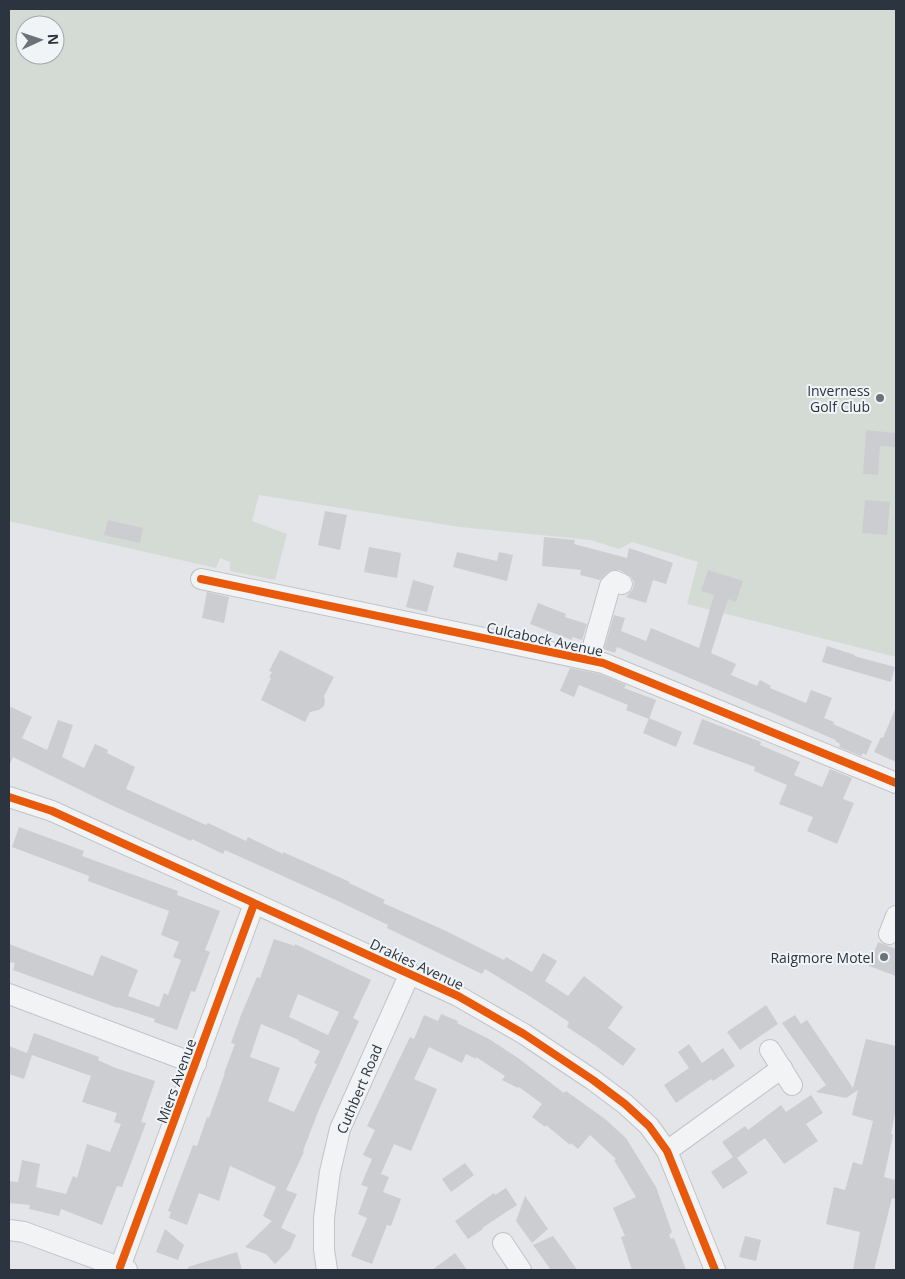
<svg xmlns="http://www.w3.org/2000/svg" width="905" height="1279" font-family="'Open Sans',sans-serif">
  <style>
    .green { fill: #d4dbd4; fill-rule: evenodd }
    .building { fill: #cccdd0; fill-rule: evenodd }
    .lines { fill: none; stroke-linecap: round; stroke-linejoin: round }
    .minor-casing { stroke: #c2c3c6; stroke-width: 22 }
    .minor { stroke: #f2f3f5; stroke-width: 20 }
    .cycleway-casing { stroke: #f1f4f6; stroke-width: 11 }
    .cycleway { stroke: #e8590c; stroke-width: 8 }
    .poi-dot { fill: #6c727a; stroke: #f1f4f6; stroke-width: 2 }
    .labels { text-anchor: middle; dominant-baseline: central; stroke-width: 4; stroke-linejoin: round; paint-order: stroke }
    .poi-label { font-size: 14px; fill: #2c343f; stroke: #f1f4f6; text-anchor: end }
    .street-label { font-size: 14px; fill: #2c343f; stroke: #f1f4f6 }
  </style>
  <rect width="100%" height="100%" fill="#e3e5e8"/>
  <path class="green" d="M9 9H896V657L687 604 698 562 632 542 619 549 591 540 460 527 259 495 252 521 287 534 275 580 230 571V562L220 558 216 568 9 521ZM25 25H55V55H25Z"/>
  <g class="building">
    <polygon points="866,430 896,433 896,447 880,446 878,475 863,474"/>
    <polygon points="865,500 890,502 887,535 862,533"/>
    <polygon points="325,511 347,515 340,550 318,545"/>
    <polygon points="108,520 143,528 140,543 104,535"/>
    <polygon points="544,537 575,540 574,544 627,558 629,548 673,563 666,584 653,580 646,603 626,597 633,589 634,582 631,577 620,570 612,570 607,573 600,580 580,575 581,570 542,566"/>
    <polygon points="369,547 401,553 397,578 364,572"/>
    <polygon points="457,552 497,561 499,552 513,555 507,581 453,567"/>
    <polygon points="708,570 743,581 736,602 728,599 711,653 736,664 731,675 757,686 760,680 771,686 770,688 806,703 811,690 832,698 824,718 834,722 833,724 872,741 866,755 863,753 861,756 839,747 840,744 835,741 836,740 617,647 615,653 604,649 614,615 625,618 621,631 646,641 651,628 699,648 714,595 701,591"/>
    <polygon points="413,580 434,586 427,612 406,607"/>
    <polygon points="207,592 229,597 224,623 202,618"/>
    <polygon points="538,603 566,614 565,617 587,624 582,640 572,637 572,640 530,624"/>
    <polygon points="827,646 855,655 854,656 895,667 891,682 822,662"/>
    <polygon points="280,650 334,677 324,696 325,701 324,706 319,710 310,712 305,722 261,700 271,678 269,677 272,672 269,671"/>
    <polygon points="570,668 600,674 626,685 624,688 656,700 649,719 626,710 628,705 579,685 574,697 560,691"/>
    <polygon points="9,706 32,717 22,738 47,750 58,720 73,725 62,757 84,768 95,744 108,750 107,753 135,767 126,789 206,825 208,823 246,841 248,837 283,854 283,852 350,882 349,883 385,900 383,903 446,931 504,960 506,957 532,972 543,953 557,961 545,981 568,996 584,976 623,1007 608,1028 636,1049 623,1066 596,1046 567,1027 569,1022 531,997 485,969 482,974 387,928 388,925 340,902 225,850 223,854 192,839 191,841 111,805 13,757 9,766"/>
    <polygon points="896,707 896,762 874,752 881,737 883,738"/>
    <polygon points="649,718 682,732 676,747 643,733"/>
    <polygon points="702,719 761,742 760,745 800,762 794,775 822,787 830,769 852,778 843,799 854,803 837,844 807,831 813,817 779,804 787,785 754,771 755,767 693,744"/>
    <polygon points="19,827 84,851 82,856 178,891 177,895 220,911 205,950 210,952 195,992 191,991 177,1030 154,1022 155,1019 118,1007 118,1008 13,970 15,963 9,962 9,944 93,976 101,955 138,970 128,996 159,1007 164,993 168,995 181,960 173,957 179,942 161,935 169,911 88,881 89,876 12,847"/>
    <path d="M274 939 295 946V944L371 980 353 1018 359 1021 320 1107 303 1151 304 1152 286 1190 297 1194 281 1228 296 1235 290 1249 275 1264 266 1254 245 1247 272 1221 263 1216 276 1187 230 1166 219 1201 199 1193 187 1225 169 1218 171 1212 168 1211 193 1145 197 1146 207 1117 209 1118 225 1073H224L235 1044 231 1043 241 1015 257 977 260 978ZM298 994 339 1012 328 1035 289 1017ZM261 1024 299 1040 298 1041 320 1051 314 1063 317 1064 294 1112 268 1101 280 1068 250 1057Z"/>
    <polygon points="878,942 896,949 896,976 869,966"/>
    <polygon points="766,1005 778,1024 740,1050 727,1032"/>
    <polygon points="441,1014 458,1021 457,1023 489,1039 518,1058 564,1093 566,1091 605,1119 626,1138 656,1187 672,1232 669,1235 671,1239 674,1238 686,1270 632,1270 621,1237 625,1236 613,1208 636,1197 614,1160 616,1159 590,1135 578,1149 571,1143 570,1145 546,1125 545,1127 532,1117 542,1104 519,1087 518,1088 502,1080 505,1076 476,1057 476,1059 466,1054 462,1063 429,1047 414,1079 437,1089 411,1151 394,1144 381,1174 389,1177 383,1192 401,1199 391,1226 387,1225 372,1264 351,1256 367,1218 358,1214 368,1187 361,1185 372,1159 363,1155 375,1130 367,1126 410,1037 414,1039 424,1015 438,1021"/>
    <polygon points="795,1015 801,1024 807,1020 853,1088 866,1039 896,1046 896,1108 891,1134 893,1135 884,1177 896,1180 896,1199 892,1198 874,1270 853,1270 860,1232 826,1224 834,1187 845,1190 853,1162 862,1165 873,1121 852,1115 858,1090 846,1098 816,1092 826,1085 782,1023"/>
    <polygon points="34,1033 99,1057 98,1060 113,1067 155,1081 141,1122 146,1123 122,1187 117,1186 102,1225 61,1209 59,1216 29,1209 30,1205 9,1203 9,1181 18,1182 22,1160 40,1164 36,1187 66,1194 73,1176 77,1178 87,1144 110,1152 121,1124 114,1122 117,1113 82,1102 91,1076 32,1055 24,1079 9,1074 9,1046 27,1053"/>
    <polygon points="689,1044 702,1063 723,1048 735,1066 713,1081 711,1079 676,1103 664,1085 689,1068 678,1052"/>
    <polygon points="811,1095 823,1113 806,1124 818,1141 784,1164 765,1138 737,1158 748,1173 723,1189 711,1172 733,1157 722,1142 745,1126 748,1130 781,1105 786,1112"/>
    <polygon points="465,1163 474,1175 451,1192 442,1179"/>
    <polygon points="506,1188 517,1205 482,1228 483,1229 468,1239 455,1221 494,1193 495,1195"/>
    <polygon points="525,1196 548,1229 532,1243 516,1221"/>
    <polygon points="165,1229 184,1245 178,1260 156,1252"/>
    <polygon points="553,1236 564,1251 577,1270 551,1270 533,1245"/>
    <polygon points="745,1236 761,1240 756,1261 739,1257"/>
    <polygon points="237,1252 242,1270 188,1270 188,1267"/>
    <polygon points="455,1253 467,1270 432,1270"/>
  </g>
  <g class="lines">
    <defs>
      <g id="minor">
        <polyline points="201,579 603,663 896,783"/>
        <polyline points="589,660 610,586 615,581 622,584"/>
        <polyline points="9,797 52,811 458,996 524,1034 593,1080 625,1104 649,1126 667,1151 715,1270"/>
        <polyline points="889,934 896,916"/>
        <polyline points="9,994 196,1064"/>
        <polyline points="770,1050 792,1085"/>
        <polyline points="667,1151 782,1068"/>
        <polyline points="9,1230 24,1232 127,1270"/>
        <polyline points="503,1243 521,1270"/>
        <polyline points="120,1267 254,904"/>
        <polyline points="327,1270 324,1250 324,1218 330,1172 340,1129 410,973"/>
      </g>
    </defs>
    <use href="#minor" class="minor-casing"/>
    <use href="#minor" class="minor"/>
    <defs>
      <g id="cycleway">
        <polyline points="201,579 603,663 896,783"/>
        <polyline points="9,797 52,811 458,996 524,1034 593,1080 625,1104 649,1126 667,1151 715,1270"/>
        <polyline points="120,1267 254,904"/>
      </g>
    </defs>
    <use href="#cycleway" class="cycleway-casing"/>
    <use href="#cycleway" class="cycleway"/>
  </g>
  <g class="poi-dot">
    <circle cx="880" cy="398" r="5"/>
    <circle cx="884" cy="957" r="5"/>
  </g>
  <g class="labels">
    <g class="poi-label">
      <text x="870" y="390">Inverness<tspan x="870" dy="16">Golf Club</tspan></text>
      <text x="874" y="957">Raigmore Motel</text>
    </g>
    <g class="street-label">
      <text transform="translate(545 639) rotate(12)">Culcabock Avenue</text>
      <text transform="translate(417 964) rotate(25)">Drakies Avenue</text>
      <text transform="translate(176 1081) rotate(-70)">Miers Avenue</text>
      <text transform="translate(359 1089) rotate(-67)">Cuthbert Road</text>
    </g>
  </g>
  <rect width="905" height="1279" fill="none" stroke="#2c343f" stroke-width="20"/>
  <g transform="translate(40 40) rotate(87)"><circle r="24" fill="#f1f4f6" stroke="#a2a7ad"/>
  <path d="M0-4L9 19L0 12L-9 19Z" fill="#6c727a"/>
  <text y="-8" font-size="14" font-weight="bold" text-anchor="middle" fill="#2c343f">N</text>
  </g>
</svg>
